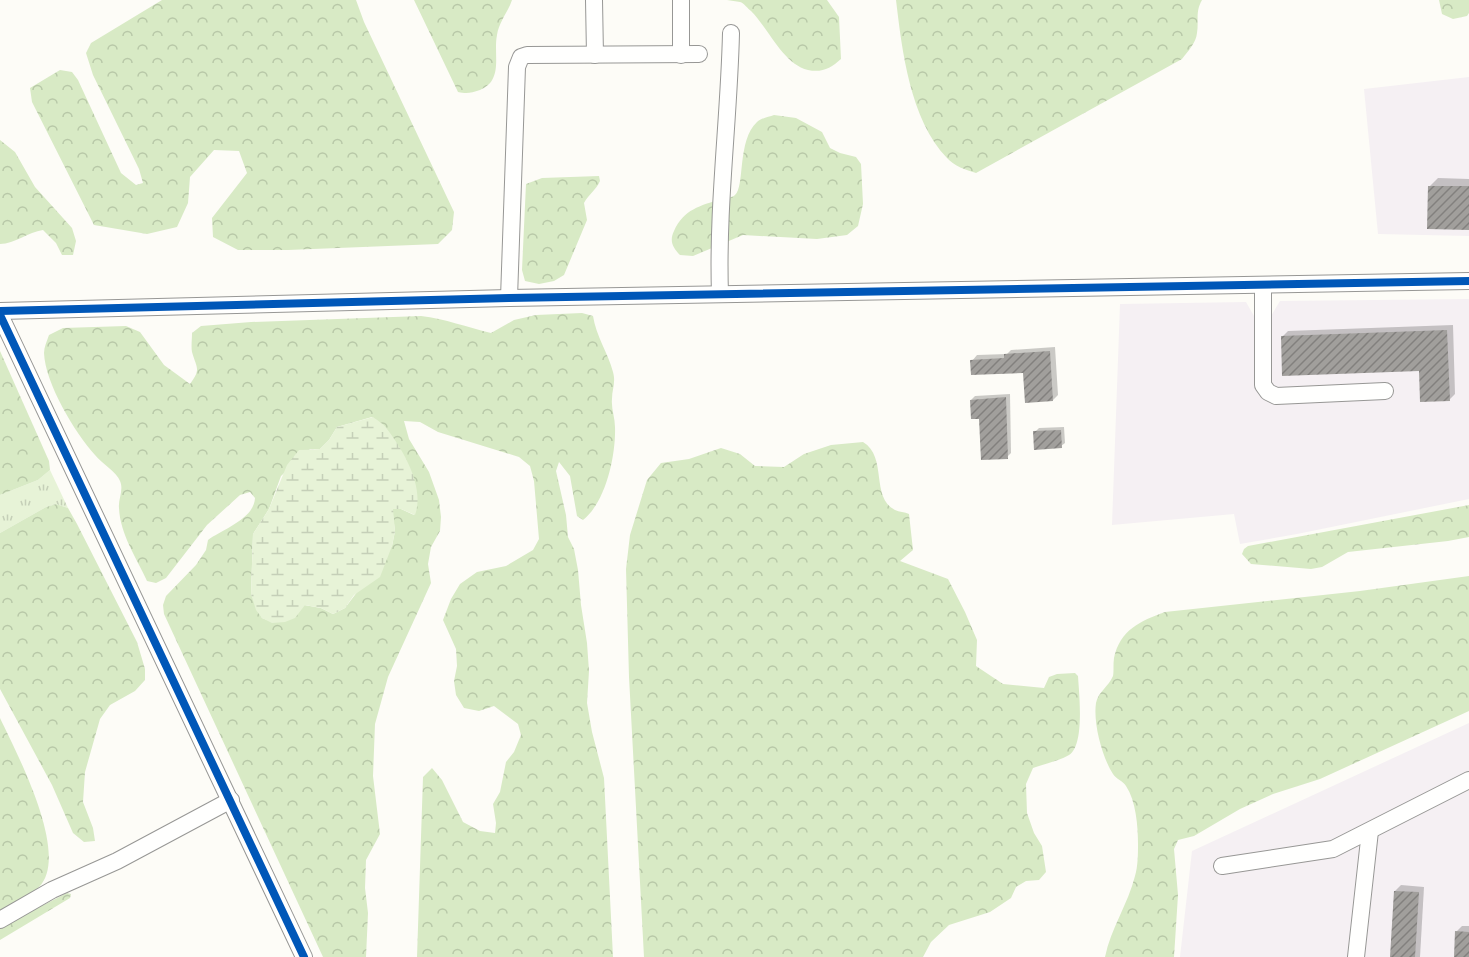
<svg xmlns="http://www.w3.org/2000/svg" width="1469" height="957" font-family="'Noto Serif',serif">
  <style>
    .industrial { fill: #f5f0f3 }
    .grass { fill: url(#grass-tufts) }
    .forest { fill: url(#forest-crowns); fill-rule: evenodd }
    .wetland { fill: url(#wetland-marsh) }
    .shadow { fill: #0003 }
    .building { fill: url(#building-hatch) }
    .lines { fill: none; stroke-linecap: round; stroke-linejoin: round }
    .minor-casing { stroke: #979795; stroke-width: 18 }
    .minor { stroke: #fffffe; stroke-width: 16 }
    .cycleway-casing { stroke: #fff; stroke-width: 11 }
    .cycleway { stroke: #0057b8; stroke-width: 8 }
  </style>
  <defs>
    <pattern id="grass-tufts" width="24" height="20" patternUnits="userSpaceOnUse" patternTransform="scale(1.5)"><rect width="24" height="20" fill="#e7f3d7"/><path d="M3 7l-1-3M5 7V3M7 7l1-3M15 17l-1-3M17 17v-4M19 17l1-3" fill="none" stroke="#c5cfb8"/></pattern>
    <pattern id="forest-crowns" width="20" height="18" patternUnits="userSpaceOnUse" patternTransform="scale(1.5)"><rect width="20" height="18" fill="#d8eac5"/><path d="M2 6a3 3 0 1 1 6 0M12 15a3 3 0 1 1 6 0" fill="none" stroke="#b8c8a8"/></pattern>
    <pattern id="wetland-marsh" width="20" height="14" patternUnits="userSpaceOnUse" patternTransform="scale(1.5)"><rect width="20" height="14" fill="#e7f3d7"/><path d="M1 5h8M5 5V1M11 12h8M15 12V8" fill="none" stroke="#c5cfb8"/></pattern>
    <pattern id="building-hatch" width="6" height="6" patternUnits="userSpaceOnUse" patternTransform="scale(1.5)"><rect width="6" height="6" fill="#a19f9c"/><path d="M-1 1l2-2M0 6l6-6M5 7l2-2" fill="none" stroke="#82807e"/></pattern>
  </defs>
  <rect width="100%" height="100%" fill="#fdfcf7"/>
  <g class="industrial">
    <polygon points="1469,77 1469,236 1378,234 1364,89"/>
    <polygon points="1469,299 1469,499 1297,534 1240,544 1234,514 1112,525 1120,304 1246,302 1254,316 1271,316 1280,301"/>
    <polygon points="1469,723 1469,957 1180,957 1192,851"/>
  </g>
  <polygon class="grass" points="50,470 68,508 56,504 46,507 0,533 0,495 38,480"/>
  <g class="forest">
    <polygon points="162,0 356,0 364,22 454,212 452,230 438,244 288,250 238,250 213,237 212,218 247,173 239,151 214,150 190,177 188,203 177,227 147,234 94,225 32,102 30,88 60,70 72,72 78,80 121,173 136,185 143,183 139,169 93,75 86,53 91,43"/>
    <path d="M414 0H512C508 12 499 22 497 35 493 54 504 80 480 90 471 93 467 94 458 92Z"/>
    <path d="M727 0H827L839 17 841 59C831 68 822 73 808 70 783 64 769 29 751 11 748 9 744 3 740 2 736 1 731 1 727 0Z"/>
    <path d="M896 0H1202C1195 12 1199 21 1197 33 1196 43 1188 51 1182 59L976 173C966 170 954 166 947 158 910 120 902 50 896 0Z"/>
    <polygon points="1439,0 1469,0 1469,13 1467,16 1453,19 1442,14"/>
    <path d="M774 115 796 118 822 132 830 148 840 153 856 157 861 164 863 204 858 226 847 235 817 239 743 235 693 256 680 255C673 248 669 241 674 231 684 209 700 206 721 199 725 198 732 198 735 195 745 187 737 140 757 122 761 118 769 117 774 115Z"/>
    <path d="M0 140 15 152 35 187 72 228 76 241 73 255H62L56 243 43 230C28 232 15 244 0 244Z"/>
    <path d="M599 176 600 181C596 190 589 194 584 203L587 220 564 275 554 281 539 284 525 281 522 270 526 184 542 178Z"/>
    <path d="M582 313 593 316C596 336 608 353 613 372 616 383 612 389 612 399 611 408 615 418 615 427 616 455 606 502 583 520L577 516 570 476 559 462 556 471 566 515 568 537 574 549 578 570 581 605 587 643 589 671 587 703 592 732 604 778 613 957H417L423 777 432 768 442 780 463 822 480 831 495 833 496 823 493 804 500 792 506 762 514 752 521 735 518 724 494 706 479 711 464 708 456 695 454 681 457 666 456 649 443 620 451 599 460 584 477 572 506 566 533 550 539 539 534 481 530 466 519 457 438 432 420 422 404 421 409 439 429 472 439 500 441 517 440 531 431 547 428 564 431 583 388 677 375 724 373 776 380 834 366 860 365 888 368 913 366 957H323L164 614 163 605 166 596 196 565 206 550 208 540C223 529 254 519 255 498L250 492 240 495 207 525 166 578 156 583 147 581C137 559 120 534 119 508 118 499 124 490 120 481 117 472 102 464 95 455 75 433 45 383 44 353 44 347 47 341 49 335L63 328 126 326 140 332 164 365 190 384C201 369 197 369 192 352 191 347 192 339 192 333L201 326 251 322 421 316C445 319 467 327 491 333L514 320 536 315ZM372 417 414 515 401 509 392 508 395 531 392 546 345 608 333 614 321 608 304 605C289 619 284 627 262 618L251 594 253 534 269 509 281 476 310 449H320L329 440 337 427Z"/>
    <polygon points="0,351 49,461 50,470 38,480 0,495"/>
    <path d="M863 442C888 457 870 497 895 510 899 512 905 512 909 514L913 550 900 561 948 579 965 612 977 640 976 666 1003 684 1044 688 1049 677 1057 674 1075 673 1078 676C1079 693 1085 745 1069 755 1059 761 1044 764 1033 768L1026 784 1027 813 1034 833 1042 846 1046 872 1039 880 1026 881 1016 887 1011 898 990 912 949 925 931 942 923 957H644L629 677 626 569 630 535 647 480 661 463 689 459 721 448 740 454 755 466 784 467 804 454 831 445Z"/>
    <polygon points="56,504 68,508 77,524 137,642 145,669 145,680 135,691 110,705 100,719 85,772 83,802 93,828 95,841 84,842 73,833 52,785 0,689 0,533 46,507"/>
    <polygon points="1469,505 1469,537 1448,541 1348,552 1322,567 1311,569 1251,564 1242,554 1244,549 1248,546"/>
    <path d="M1469 576V711L1320 779 1273 794 1240 809 1194 836 1178 840 1174 849 1178 895 1174 957H1105C1111 928 1128 904 1135 876 1138 866 1138 854 1138 844 1138 826 1136 801 1126 786 1123 781 1116 779 1113 774 1102 757 1093 723 1096 703 1098 692 1109 686 1113 676 1114 671 1113 664 1114 658 1120 630 1140 621 1165 612L1360 591Z"/>
    <path d="M0 718C16 752 71 855 39 887 30 897 12 905 0 912Z"/>
    <polygon points="67,893 71,894 70,898 0,940 0,927"/>
  </g>
  <path class="wetland" d="M373 417C378 421 384 424 387 429 404 451 425 488 415 515L401 509H393L395 531 392 546 380 577 354 595 345 608 333 614 321 608 305 605 295 618 285 622 272 623 262 618 256 610 251 594 253 534 269 509 287 465 299 450 320 449 329 440 337 427Z"/>
  <g class="shadow">
    <polygon points="1438,178 1469,179 1469,228 1430,186"/>
    <polygon points="1453,325 1455,394 1449,400 1420,369 1282,337 1288,331"/>
    <polygon points="1055,347 1058,395 1053,400 1024,371 972,361 977,355 1007,354 1011,350"/>
    <polygon points="1010,394 1011,453 1007,457 971,400 975,396"/>
    <polygon points="1064,427 1065,443 1061,446 1035,432 1039,428"/>
    <polygon points="1401,885 1424,887 1420,957 1392,957 1395,891"/>
    <polygon points="1462,926 1469,926 1469,957 1455,957 1456,932"/>
  </g>
  <g class="building">
    <polygon points="1428,186 1469,186 1469,230 1427,229"/>
    <polygon points="1447,330 1450,401 1420,402 1419,371 1282,376 1281,336"/>
    <polygon points="1050,351 1053,401 1025,403 1023,373 971,375 970,360 1004,358 1004,354"/>
    <polygon points="1006,397 1008,459 981,460 979,419 971,419 970,400"/>
    <polygon points="1061,430 1062,448 1034,450 1033,431"/>
    <polygon points="1394,891 1419,892 1415,957 1390,957"/>
    <polygon points="1455,931 1469,932 1469,957 1454,957"/>
  </g>
  <g class="lines">
    <defs>
      <g id="minor">
        <polyline points="594,0 595,55"/>
        <polyline points="681,0 681,55"/>
        <polyline points="1263,285 1263,385 1268,392 1276,396 1385,391"/>
        <path d="M720 294C717 207 729 120 731 33"/>
        <polyline points="509,298 517,67 521,57 527,55 699,54"/>
        <polyline points="0,311 509,298 1469,281"/>
        <polyline points="0,315 304,957"/>
        <polyline points="1222,866 1333,849 1469,780"/>
        <polyline points="0,920 52,890 117,861 231,800"/>
        <polyline points="1356,957 1370,831"/>
      </g>
    </defs>
    <use href="#minor" class="minor-casing"/>
    <use href="#minor" class="minor"/>
    <defs>
      <g id="cycleway">
        <polyline points="0,311 509,298 1469,281"/>
        <polyline points="0,315 304,957"/>
      </g>
    </defs>
    <use href="#cycleway" class="cycleway-casing"/>
    <use href="#cycleway" class="cycleway"/>
  </g>
</svg>
